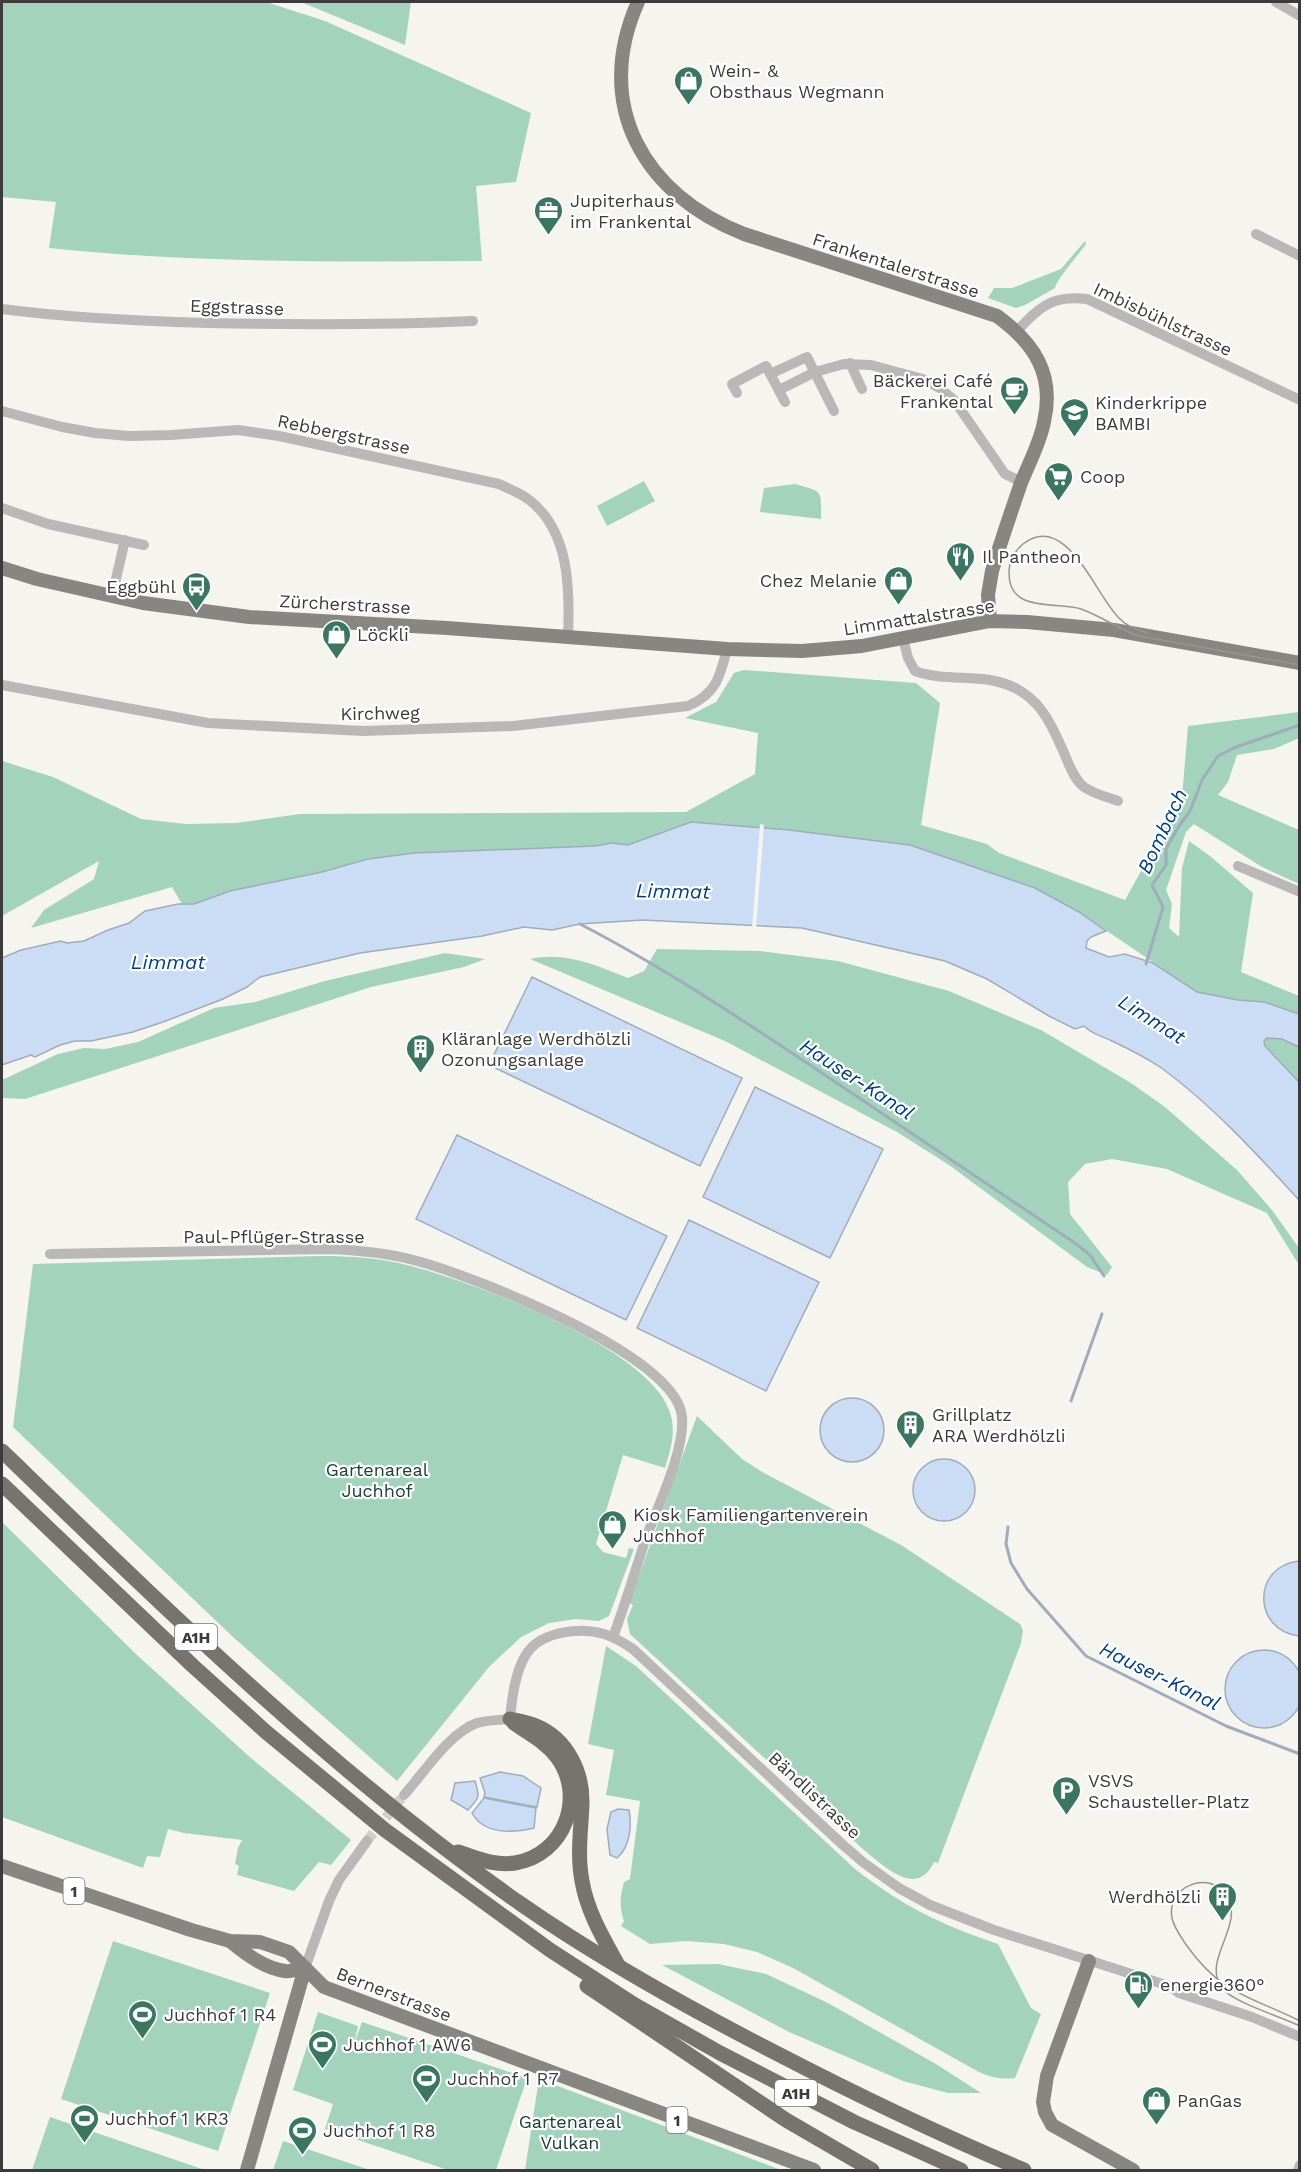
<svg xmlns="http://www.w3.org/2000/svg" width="1301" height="2172" font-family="'Work Sans',sans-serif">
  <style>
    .green { fill: #a3d3bc }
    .water { fill: #cbddf4; stroke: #a0acbc; stroke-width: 1.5 }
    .pier { fill: #f5f4ee }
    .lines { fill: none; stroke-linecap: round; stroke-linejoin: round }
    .stream { stroke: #a0acbc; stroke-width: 3 }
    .minor-tunnel { stroke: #d0cfca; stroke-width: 10; stroke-dasharray: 10 5; stroke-linecap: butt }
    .minor { stroke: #b9b8b6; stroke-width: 10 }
    .major { stroke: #888682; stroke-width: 14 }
    .highway { stroke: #77746f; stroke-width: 15 }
    .tram { stroke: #979692; stroke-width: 1.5 }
    .labels { text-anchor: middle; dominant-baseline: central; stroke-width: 4.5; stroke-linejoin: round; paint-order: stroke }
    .shield { fill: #fff; stroke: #767674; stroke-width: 1.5 }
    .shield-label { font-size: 16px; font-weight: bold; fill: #3c3b39 }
    .poi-label { font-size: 18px; fill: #3c3b39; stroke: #fff; text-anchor: start }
    .street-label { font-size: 18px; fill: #3c3b39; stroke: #fff }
    .park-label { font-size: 18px; fill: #1c4031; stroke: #fff }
    .water-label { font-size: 20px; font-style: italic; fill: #003e7e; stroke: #fff }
  </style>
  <rect width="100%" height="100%" fill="#f5f4ee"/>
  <g class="green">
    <path d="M2 2H266L325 21 531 113 516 182 476 186 482 261C337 262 193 263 49 248L56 202 2 197Z"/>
    <polygon points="301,2 411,2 405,45"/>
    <path d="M1085 241 1086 244C1079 254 1057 279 1055 288L1025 305 1016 308 988 298 994 288H1012L1061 269Z"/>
    <polygon points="644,481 655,501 607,526 597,506"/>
    <path d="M795 484C824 492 821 490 821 519L760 512 764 488Z"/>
    <polygon points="744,670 916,683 940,703 921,825 987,844 999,853 1125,900 1182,797 1188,726 1299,712 1299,738 1274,749 1237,755 1228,782 1218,795 1299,830 1299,884 1262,867 1194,824 1186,832 1166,890 1172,904 1169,928 1179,937 1182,868 1189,841 1210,856 1253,893 1241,972 1299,996 1299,1014 1264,1002 1238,1000 1197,992 1079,912 789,830 691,822 628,845 612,843 595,846 415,853 368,859 322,872 230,891 194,904 182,904 172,887 31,928 44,910 94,879 99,861 2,916 2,761 53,777 141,819 186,824 236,823 300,814 686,812 755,774 758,733 685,718 716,702 734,673"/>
    <path d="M657 949 760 951 838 961 949 991 1041 1030 1131 1083 1165 1107 1237 1170 1272 1210 1299 1248V1265L1267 1213 1167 1169 1112 1159 1085 1164 1068 1182 1070 1214 1112 1267 1107 1275 1087 1267 949 1165 897 1132 725 1041 530 959C565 951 596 965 628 978L644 971Z"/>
    <polygon points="445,953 485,959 464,967 371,987 25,1099 2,1098 2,1080 58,1054 84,1048 105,1049 138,1042 214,1008 255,1002 325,981"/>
    <polygon points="1267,1038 1282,1039 1299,1047 1299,1082 1265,1046 1264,1041"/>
    <path d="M320 1256C350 1256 381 1258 411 1266 473 1282 647 1347 669 1410 677 1430 671 1448 665 1468L623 1455 596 1544 603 1552 626 1558 629 1548 634 1549 609 1616 599 1621 576 1619 549 1623 521 1637 489 1667 397 1781 233 1637 13 1427 33 1264Z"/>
    <path d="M697 1416 742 1459 764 1473 901 1545 1020 1624 1023 1630 1021 1643 938 1863 934 1862C917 1899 884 1866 864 1850L630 1634 627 1619 633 1605 629 1603Z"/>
    <polygon points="2,1522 138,1656 252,1759 351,1840 331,1865 319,1862 294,1891 237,1875 239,1866 235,1864 238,1848 242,1840 184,1833 168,1829 160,1857 147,1856 143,1868 2,1817"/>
    <path d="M606 1646 636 1666 855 1869C904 1907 940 1924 998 1944L1031 2008 1041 2014 1015 2078C1000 2080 990 2077 977 2071L793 1968 757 1952 724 1944 686 1941 650 1944 621 1926 624 1921C619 1906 620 1897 624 1882L630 1879 640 1801 606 1795 614 1750 588 1744Z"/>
    <polygon points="113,1941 270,1993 218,2151 61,2099"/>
    <polygon points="718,1964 766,1974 826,2002 936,2064 981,2093 948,2093 903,2081 789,2032 662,1965"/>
    <polygon points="318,2012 358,2026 354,2044 362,2022 527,2078 496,2170 448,2170 325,2129 333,2104 293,2090"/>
    <polygon points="539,2079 781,2170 525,2170"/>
    <polygon points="50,2117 202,2169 202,2170 32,2170"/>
    <polygon points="283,2141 370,2170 273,2170"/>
  </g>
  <g class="water">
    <path d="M691 822 789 830 910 845 1035 888 1079 912 1106 931 1091 937 1087 941 1086 948 1109 957 1125 954 1153 963 1197 992 1238 1000 1264 1002 1299 1014V1047L1282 1039 1267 1038 1264 1041 1265 1046 1299 1082V1200C1257 1154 1211 1104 1160 1067 1145 1057 1129 1049 1112 1041 1102 1036 1093 1035 1084 1026L1075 1029 1049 1016 987 979 945 961 802 928 642 920 580 924 552 930 524 927 482 936 360 953 260 977 247 987 223 999 163 1022 133 1032 91 1041H75L60 1045 35 1057 31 1055 2 1065V958L21 950 61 941 67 943 84 941 108 930 129 923 145 911 178 904H194L230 891 322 872 368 859 415 853 595 846 612 843 628 845Z"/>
    <polygon points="532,977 742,1078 700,1166 489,1065"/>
    <polygon points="755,1087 883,1149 830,1258 703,1197"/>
    <polygon points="457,1135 667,1236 626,1320 416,1219"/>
    <polygon points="689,1220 819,1282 766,1391 637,1328"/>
    <circle cx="852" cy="1430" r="32"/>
    <circle cx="944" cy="1490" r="31"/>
    <path d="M1299 1561H1300L1299 1636C1252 1630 1252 1566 1299 1561Z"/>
    <circle cx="1264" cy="1689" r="39"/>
    <polygon points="500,1772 523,1776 541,1788 537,1807 484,1797 485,1793 480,1778"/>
    <path d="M475 1781C480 1797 480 1797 468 1810L451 1800 455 1783Z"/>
    <path d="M484 1798 536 1808 534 1828C513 1833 484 1835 472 1813Z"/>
    <path d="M618 1809 629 1810C632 1826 630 1847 617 1858L610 1855 607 1829 611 1812Z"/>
  </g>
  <polygon class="pier" points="760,824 764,825 756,929 752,928"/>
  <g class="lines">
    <g class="stream">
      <path d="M580 924C663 967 741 1019 819 1071 905 1128 990 1186 1075 1243L1090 1255 1104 1276"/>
      <polyline points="1146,964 1163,907 1152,885 1166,865 1166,849 1179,826 1190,811 1202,780 1218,756 1236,747 1300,725"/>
      <polyline points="1071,1401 1102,1314"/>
      <polyline points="1008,1527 1006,1544 1011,1563 1027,1589 1086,1656 1226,1726 1300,1754"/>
    </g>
    <polyline class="minor-tunnel" points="367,1841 404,1795"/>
    <g class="minor">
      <polyline points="1276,2 1300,16"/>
      <polyline points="1256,234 1300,256"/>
      <path d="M2 309C70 318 138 321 207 323 296 325 384 325 473 321"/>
      <path d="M1017 331C1040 307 1051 295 1087 299L1300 400"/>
      <polyline points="850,363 862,389"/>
      <polyline points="770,374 807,357 834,411"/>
      <polyline points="779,390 815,372 844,364 871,365 923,379 941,389 954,400 1005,474 1022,482"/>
      <polyline points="737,393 732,384 766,366 785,402"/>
      <path d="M2 411 62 427 95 433 129 436 171 435 238 430 279 436 499 484C509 489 520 493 528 499 570 530 570 590 568 637"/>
      <polyline points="2,508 48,524 144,545"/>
      <polyline points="112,596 125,540"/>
      <path d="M903 638 908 658 915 671C950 684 989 670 1022 692 1046 707 1056 735 1067 760 1071 769 1075 780 1084 787 1094 794 1107 797 1118 801"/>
      <path d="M2 685 208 723 363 731 513 726 688 706C716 694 720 677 727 649"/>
      <polyline points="1238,866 1300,892"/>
      <path d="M50 1254 327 1249C358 1250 390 1253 421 1262 476 1278 677 1355 682 1417 685 1450 658 1506 646 1538 635 1571 625 1605 613 1637"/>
      <path d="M404 1795C424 1773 449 1733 477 1723 488 1720 499 1720 510 1719 512 1698 515 1671 527 1653 542 1631 581 1627 604 1634 614 1637 624 1643 633 1649L843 1845 864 1863 899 1888 930 1905 994 1930 1169 1986 1179 1993 1252 2017 1300 2037"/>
      <polyline points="305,1968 329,1901 339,1880 367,1841"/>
      <polyline points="1298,2170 1300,2165"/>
    </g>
    <g class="major">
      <path d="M638 2C592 105 644 195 744 234L997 316C1034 343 1055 374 1044 422 1040 443 1029 463 1021 483 1011 512 1001 541 992 571L988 595 990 621"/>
      <polyline points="2,568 37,579 143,603 249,617 447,628 727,649 802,651 862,646 990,621 1027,622 1114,630 1300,663"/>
      <polyline points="2,1866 191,1930 230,1941 260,1942 289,1952 324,1987 814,2170"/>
      <path d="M230 1941C246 1954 264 1968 285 1971 291 1972 299 1969 305 1968"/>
      <polyline points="1089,1961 1047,2076 1043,2102 1045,2112 1052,2125 1133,2170"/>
      <polyline points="247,2170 305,1968"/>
    </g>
    <g class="highway">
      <path d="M2 1451C168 1611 332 1772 521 1904 603 1961 690 2009 778 2054 859 2096 941 2135 1024 2170"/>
      <polyline points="2,1484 193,1666 266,1732 385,1830 550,1950 635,2005 720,2053 854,2122 961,2170"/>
      <path d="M510 1719C518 1721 528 1722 536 1726 567 1739 583 1772 582 1804 581 1830 577 1855 582 1881 587 1911 603 1938 618 1965"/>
      <path d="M458 1852C477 1858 494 1866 515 1863 565 1855 586 1796 557 1757 546 1742 529 1734 514 1723"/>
      <polyline points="587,1986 786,2120 872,2170"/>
    </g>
    <g class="tram">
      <path d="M1147 633C1137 630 1126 626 1119 618 1096 596 1066 510 1023 544 1015 551 1009 561 1009 572 1008 614 1056 601 1081 609 1101 616 1118 629 1139 636L1300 665"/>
      <path d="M1300 2021C1250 1996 1222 1995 1187 1946 1181 1937 1174 1928 1172 1918 1166 1886 1210 1869 1227 1896 1245 1926 1201 1960 1222 1988 1232 2002 1282 2017 1300 2026"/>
    </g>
  </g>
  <defs>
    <symbol id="shop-pin" viewBox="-11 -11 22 30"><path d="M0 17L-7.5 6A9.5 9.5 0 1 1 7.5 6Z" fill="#3b7660" stroke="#fff"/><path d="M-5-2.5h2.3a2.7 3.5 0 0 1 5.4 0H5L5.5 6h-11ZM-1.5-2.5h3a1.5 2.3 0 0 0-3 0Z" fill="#fff"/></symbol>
    <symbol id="office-pin" viewBox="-11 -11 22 30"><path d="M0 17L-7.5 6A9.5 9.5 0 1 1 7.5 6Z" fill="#3b7660" stroke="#fff"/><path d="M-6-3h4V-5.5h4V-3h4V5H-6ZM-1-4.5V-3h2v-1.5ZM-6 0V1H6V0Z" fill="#fff"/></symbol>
    <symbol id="cafe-pin" viewBox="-11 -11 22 30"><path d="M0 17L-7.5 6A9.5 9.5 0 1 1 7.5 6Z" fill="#3b7660" stroke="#fff"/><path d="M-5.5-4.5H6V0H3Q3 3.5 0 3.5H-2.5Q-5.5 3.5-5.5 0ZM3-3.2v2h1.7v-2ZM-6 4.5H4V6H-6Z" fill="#fff"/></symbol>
    <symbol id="school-pin" viewBox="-11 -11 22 30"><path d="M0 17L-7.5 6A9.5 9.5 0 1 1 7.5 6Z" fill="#3b7660" stroke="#fff"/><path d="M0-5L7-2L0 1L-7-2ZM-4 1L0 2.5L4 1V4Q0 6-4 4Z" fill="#fff"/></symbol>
    <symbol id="supermarket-pin" viewBox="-11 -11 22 30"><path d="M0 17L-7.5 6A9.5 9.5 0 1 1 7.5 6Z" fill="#3b7660" stroke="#fff"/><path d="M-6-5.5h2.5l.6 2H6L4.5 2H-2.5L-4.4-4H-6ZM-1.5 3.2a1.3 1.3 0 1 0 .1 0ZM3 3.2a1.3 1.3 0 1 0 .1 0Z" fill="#fff"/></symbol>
    <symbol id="restaurant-pin" viewBox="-11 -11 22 30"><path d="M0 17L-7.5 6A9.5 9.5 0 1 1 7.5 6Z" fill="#3b7660" stroke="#fff"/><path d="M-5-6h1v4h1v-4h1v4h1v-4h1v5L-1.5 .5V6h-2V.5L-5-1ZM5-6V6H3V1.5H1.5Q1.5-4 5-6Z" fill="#fff"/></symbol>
    <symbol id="bus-pin" viewBox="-11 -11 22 30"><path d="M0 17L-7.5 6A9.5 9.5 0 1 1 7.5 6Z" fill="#3b7660" stroke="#fff"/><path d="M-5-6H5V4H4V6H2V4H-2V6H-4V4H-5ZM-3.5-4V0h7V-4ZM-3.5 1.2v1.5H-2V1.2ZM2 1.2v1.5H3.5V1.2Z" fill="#fff"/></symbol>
    <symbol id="building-pin" viewBox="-11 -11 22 30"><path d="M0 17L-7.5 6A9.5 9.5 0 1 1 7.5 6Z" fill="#3b7660" stroke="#fff"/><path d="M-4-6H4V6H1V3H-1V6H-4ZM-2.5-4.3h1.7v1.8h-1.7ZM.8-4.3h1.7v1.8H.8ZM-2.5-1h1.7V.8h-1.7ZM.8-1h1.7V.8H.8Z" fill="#fff"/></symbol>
    <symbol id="parking-pin" viewBox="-11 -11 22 30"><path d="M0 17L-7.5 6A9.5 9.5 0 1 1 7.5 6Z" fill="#3b7660" stroke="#fff"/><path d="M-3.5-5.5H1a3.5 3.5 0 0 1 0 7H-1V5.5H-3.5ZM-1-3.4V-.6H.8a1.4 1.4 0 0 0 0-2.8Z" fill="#fff"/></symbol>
    <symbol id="fuel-pin" viewBox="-11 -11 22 30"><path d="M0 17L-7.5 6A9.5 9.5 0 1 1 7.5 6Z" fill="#3b7660" stroke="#fff"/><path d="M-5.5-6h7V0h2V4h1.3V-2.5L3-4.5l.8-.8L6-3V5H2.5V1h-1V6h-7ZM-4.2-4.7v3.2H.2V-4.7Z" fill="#fff"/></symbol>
    <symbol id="stadium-pin" viewBox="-11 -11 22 30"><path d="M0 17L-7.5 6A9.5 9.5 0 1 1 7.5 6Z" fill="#3b7660" stroke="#fff"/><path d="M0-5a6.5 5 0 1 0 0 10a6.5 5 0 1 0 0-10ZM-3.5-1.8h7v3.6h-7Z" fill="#fff"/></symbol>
  </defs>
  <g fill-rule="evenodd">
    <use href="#shop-pin" x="672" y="64" width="33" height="45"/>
    <use href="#office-pin" x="532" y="194" width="33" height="45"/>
    <use href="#cafe-pin" x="998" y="374" width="33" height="45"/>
    <use href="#school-pin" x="1058" y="396" width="33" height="45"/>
    <use href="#supermarket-pin" x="1042" y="460" width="33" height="45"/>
    <use href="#restaurant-pin" x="944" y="540" width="33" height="45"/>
    <use href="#shop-pin" x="882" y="564" width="33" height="45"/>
    <use href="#bus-pin" x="180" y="570" width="33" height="45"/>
    <use href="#shop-pin" x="320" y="618" width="33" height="45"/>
    <use href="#building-pin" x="404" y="1032" width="33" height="45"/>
    <use href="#building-pin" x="894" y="1408" width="33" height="45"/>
    <use href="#shop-pin" x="596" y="1508" width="33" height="45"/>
    <use href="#parking-pin" x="1050" y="1774" width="33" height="45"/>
    <use href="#building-pin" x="1206" y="1880" width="33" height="45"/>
    <use href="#fuel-pin" x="1122" y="1968" width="33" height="45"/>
    <use href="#stadium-pin" x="126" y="1998" width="33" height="45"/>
    <use href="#stadium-pin" x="306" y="2028" width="33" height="45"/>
    <use href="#stadium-pin" x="410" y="2062" width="33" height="45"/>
    <use href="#shop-pin" x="1140" y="2084" width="33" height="45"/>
    <use href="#stadium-pin" x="68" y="2102" width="33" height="45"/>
    <use href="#stadium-pin" x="286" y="2114" width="33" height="45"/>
  </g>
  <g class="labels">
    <g class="shield">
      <rect x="175" y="1624" width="42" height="26" rx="4.5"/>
      <rect x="63.5" y="1878" width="21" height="26" rx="4.5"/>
      <rect x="775" y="2080" width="42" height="26" rx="4.5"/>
      <rect x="666.5" y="2107" width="21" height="26" rx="4.5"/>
    </g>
    <g class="shield-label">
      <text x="196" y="1637">A1H</text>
      <text x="74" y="1891">1</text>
      <text x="796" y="2093">A1H</text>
      <text x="677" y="2120">1</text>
    </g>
    <g class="poi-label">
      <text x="709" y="70">Wein- &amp;<tspan x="709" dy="21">Obsthaus Wegmann</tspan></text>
      <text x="570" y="200">Jupiterhaus<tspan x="570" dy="21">im Frankental</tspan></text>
      <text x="993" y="380" text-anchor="end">Bäckerei Café<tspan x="993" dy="21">Frankental</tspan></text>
      <text x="1095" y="402">Kinderkrippe<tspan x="1095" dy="21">BAMBI</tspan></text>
      <text x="1080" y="476">Coop</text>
      <text x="982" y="556">Il Pantheon</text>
      <text x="877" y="580" text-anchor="end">Chez Melanie</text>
      <text x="176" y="586" text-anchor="end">Eggbühl</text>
      <text x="357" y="634">Löckli</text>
      <text x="441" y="1038">Kläranlage Werdhölzli<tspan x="441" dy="21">Ozonungsanlage</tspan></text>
      <text x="932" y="1414">Grillplatz<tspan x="932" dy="21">ARA Werdhölzli</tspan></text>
      <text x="633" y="1514">Kiosk Familiengartenverein<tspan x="633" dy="21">Juchhof</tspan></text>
      <text x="1088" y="1780">VSVS<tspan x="1088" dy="21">Schausteller-Platz</tspan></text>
      <text x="1201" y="1896" text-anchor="end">Werdhölzli</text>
      <text x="1160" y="1984">energie360°</text>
      <text x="164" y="2014">Juchhof 1 R4</text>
      <text x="343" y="2044">Juchhof 1 AW6</text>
      <text x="447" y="2078">Juchhof 1 R7</text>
      <text x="1177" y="2100">PanGas</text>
      <text x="105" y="2118">Juchhof 1 KR3</text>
      <text x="323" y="2130">Juchhof 1 R8</text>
    </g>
    <g class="street-label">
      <text transform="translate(896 265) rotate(18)">Frankentalerstrasse</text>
      <text transform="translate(237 307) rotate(2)">Eggstrasse</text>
      <text transform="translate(1163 319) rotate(25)">Imbisbühlstrasse</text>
      <text transform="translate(344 434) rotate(12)">Rebbergstrasse</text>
      <text transform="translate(345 604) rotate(3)">Zürcherstrasse</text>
      <text transform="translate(919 617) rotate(-9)">Limmattalstrasse</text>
      <text transform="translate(380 713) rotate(-1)">Kirchweg</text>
      <text x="274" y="1236">Paul-Pflüger-Strasse</text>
      <text transform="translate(815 1795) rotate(43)">Bändlistrasse</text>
      <text transform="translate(394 1994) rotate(21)">Bernerstrasse</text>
    </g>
    <g class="park-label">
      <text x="377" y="1469">Gartenareal<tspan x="377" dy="21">Juchhof</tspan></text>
      <text x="570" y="2121">Gartenareal<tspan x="570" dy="21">Vulkan</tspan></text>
    </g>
    <g class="water-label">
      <text transform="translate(1162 831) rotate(-65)">Bombach</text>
      <text transform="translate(673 891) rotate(1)">Limmat</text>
      <text x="168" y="962">Limmat</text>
      <text transform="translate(1152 1019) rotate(32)">Limmat</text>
      <text transform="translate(857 1079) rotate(33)">Hauser-Kanal</text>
      <text transform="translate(1160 1676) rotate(26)">Hauser-Kanal</text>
    </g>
  </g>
  <rect width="1301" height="2172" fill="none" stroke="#3c3b39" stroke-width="6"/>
</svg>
